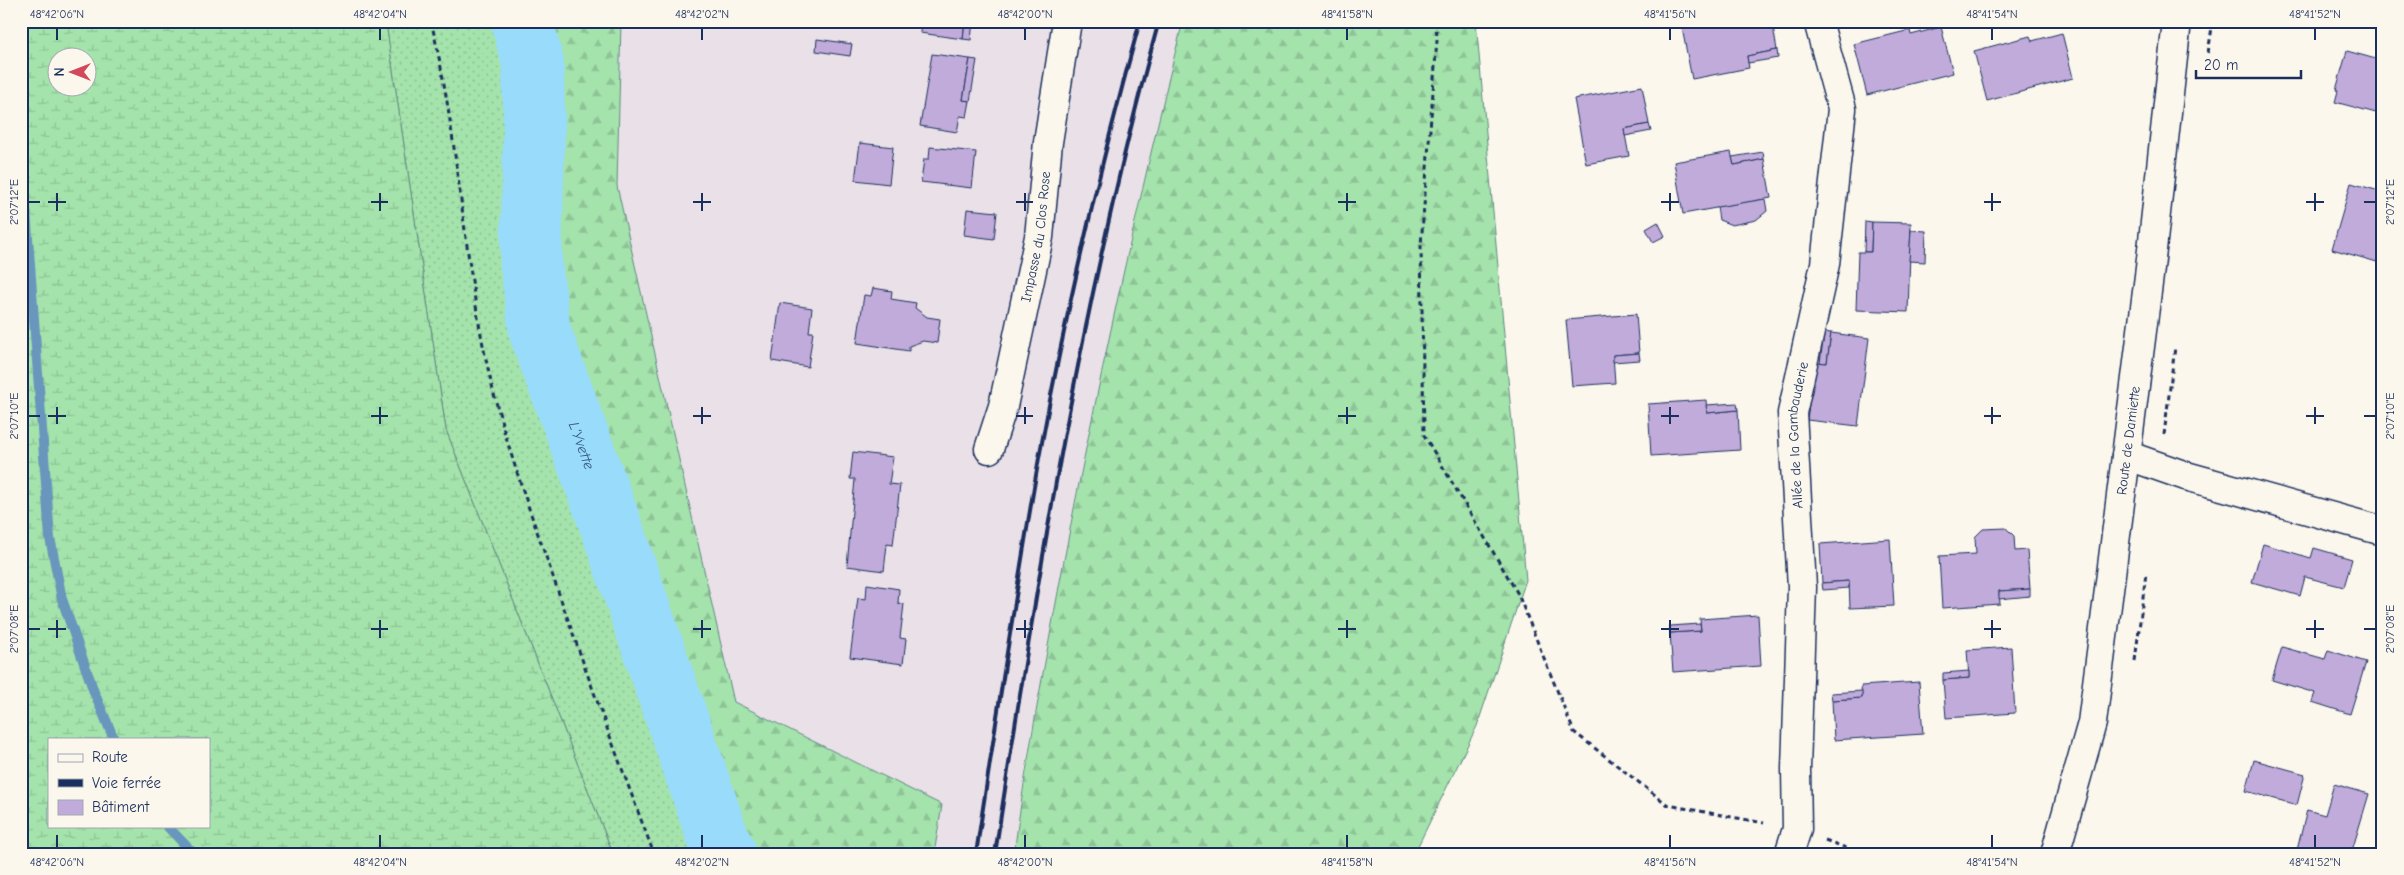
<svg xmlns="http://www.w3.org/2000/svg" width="2404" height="875" viewBox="0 0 2404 875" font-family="'Comic Neue',sans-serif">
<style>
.built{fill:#eae0e7}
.grass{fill:url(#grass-dots);stroke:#608984}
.forest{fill:url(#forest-firs);stroke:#608984}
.wetland{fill:url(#wetland-marsh);stroke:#608984;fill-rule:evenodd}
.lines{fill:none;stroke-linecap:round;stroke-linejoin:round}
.stream{stroke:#6796bc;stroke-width:10}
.river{stroke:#99dbfb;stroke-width:62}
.building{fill:#c1abda;stroke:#1b2f5e}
.street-casing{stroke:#1b2f5e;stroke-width:31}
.secondary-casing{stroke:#1b2f5e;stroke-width:31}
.path{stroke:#1b2f5e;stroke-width:3;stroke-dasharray:5 4;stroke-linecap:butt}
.street{stroke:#fbf7ec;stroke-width:28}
.secondary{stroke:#fbf7ec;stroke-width:28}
.rail{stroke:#1b2f5e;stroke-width:4}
.ticks{fill:none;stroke:#1b2f5e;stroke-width:2}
.labels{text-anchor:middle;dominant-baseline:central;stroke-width:5;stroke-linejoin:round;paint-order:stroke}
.street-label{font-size:14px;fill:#1b2f5e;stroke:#fbf7ec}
.water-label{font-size:15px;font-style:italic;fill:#3a5a85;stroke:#fbf7ec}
.neatline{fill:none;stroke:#1b2f5e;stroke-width:2}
.ticks-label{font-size:12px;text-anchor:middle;fill:#1b2f5e}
</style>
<defs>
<pattern id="grass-dots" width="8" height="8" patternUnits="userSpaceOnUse" patternTransform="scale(1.25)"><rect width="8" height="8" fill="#a4e3ab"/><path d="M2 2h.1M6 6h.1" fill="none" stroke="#8dc396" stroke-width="1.8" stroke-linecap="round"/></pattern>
<pattern id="forest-firs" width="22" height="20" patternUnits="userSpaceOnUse" patternTransform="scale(1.25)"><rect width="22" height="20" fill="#a4e3ab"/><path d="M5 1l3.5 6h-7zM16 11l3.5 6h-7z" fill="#8dc396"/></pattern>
<pattern id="wetland-marsh" width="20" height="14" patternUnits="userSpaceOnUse" patternTransform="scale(1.25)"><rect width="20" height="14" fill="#a4e3ab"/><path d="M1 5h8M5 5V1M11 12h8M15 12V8" fill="none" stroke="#8dc396"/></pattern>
</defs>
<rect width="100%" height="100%" fill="#fbf7ec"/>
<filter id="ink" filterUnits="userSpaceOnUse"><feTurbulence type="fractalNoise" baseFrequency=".02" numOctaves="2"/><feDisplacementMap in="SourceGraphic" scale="10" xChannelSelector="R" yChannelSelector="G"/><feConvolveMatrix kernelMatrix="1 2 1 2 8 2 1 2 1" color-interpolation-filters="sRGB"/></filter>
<g filter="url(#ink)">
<polygon class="built" points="621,21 1183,21 1134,222 1076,496 1026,764 1014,854 934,854 941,805 734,702 617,186"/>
<polygon class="grass" points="383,21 522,21 523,23 533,64 540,332 614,534 720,844 726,854 613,854 446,430 387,30"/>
<g class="forest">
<polygon points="522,21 621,21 617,186 734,702 942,805 934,854 727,854 720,844 614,534 540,332 531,265 533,64"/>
<path d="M1183,21H1476L1526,580L1477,726L1414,854H1014C1026,760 1044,668 1061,576C1096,390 1137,205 1183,21Z"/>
</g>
<path class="wetland" d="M21,21H383L387,30L446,430L613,854H21ZM58,58H88V88H58ZM49,739H209V826H49Z"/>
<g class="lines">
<g class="stream">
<polyline points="21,142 50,538 62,599 94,692 114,739"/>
<polyline points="167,826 194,854"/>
</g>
<path class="river" id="s1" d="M522,21L533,64L534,124L531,265L540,332L614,534L720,844L726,854"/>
</g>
<g class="building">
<polygon points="921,21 965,21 963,39 920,33"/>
<polygon points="965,21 973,21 971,40 963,39"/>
<polygon points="1720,21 1772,21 1777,50 1747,56 1749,68 1692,79 1682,28"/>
<polygon points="1941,27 1953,73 1867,95 1854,44 1910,30 1911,35"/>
<polygon points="2062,33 2073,78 1987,101 1974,51 2030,36 2032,41"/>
<polygon points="817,39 852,44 850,56 816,51"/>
<polygon points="1777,50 1778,58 1748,63 1747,56"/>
<polygon points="2347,51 2383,61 2383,104 2379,102 2376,113 2335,102 2338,91 2336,90"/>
<polygon points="932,54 970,59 963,100 970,101 967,117 960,116 957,132 920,126"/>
<polygon points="970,59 977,60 970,101 963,100"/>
<polygon points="1642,86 1649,124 1624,129 1629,156 1586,164 1574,99"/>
<polygon points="1649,124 1651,131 1625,136 1624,129"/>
<polygon points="860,143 893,147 889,184 855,180"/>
<polygon points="930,147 976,152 972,188 921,182 924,159 929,159"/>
<polygon points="1731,152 1734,165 1764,159 1771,198 1683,214 1674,162"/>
<polygon points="1763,152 1764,159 1734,165 1732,157"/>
<polygon points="2351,183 2383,192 2383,242 2377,262 2332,249"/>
<polygon points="1765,199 1767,211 1756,220 1732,225 1719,220 1717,207"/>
<polygon points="967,209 997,212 994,239 964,235"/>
<polygon points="1865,221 1872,222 1871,252 1864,252"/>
<polygon points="1658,222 1665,236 1653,242 1646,229"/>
<polygon points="1872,222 1911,223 1908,312 1856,310 1858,252 1871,252"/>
<polygon points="1911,230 1926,231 1925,262 1909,261"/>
<polygon points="873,288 892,291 891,299 916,303 915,308 927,317 940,319 937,343 923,341 909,346 909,351 857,343 864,295 871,296"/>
<polygon points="780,303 812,308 809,332 813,332 808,367 772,361"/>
<polygon points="1636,314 1639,353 1613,355 1615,383 1572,386 1566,320"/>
<polygon points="1824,332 1831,333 1827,363 1820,363"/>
<polygon points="1831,333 1869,338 1858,426 1807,420 1814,362 1827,363"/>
<polygon points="1639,353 1640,360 1613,362 1613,355"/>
<polygon points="1706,400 1707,413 1738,410 1740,450 1651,456 1648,404"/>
<polygon points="1737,403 1738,410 1707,413 1706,405"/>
<polygon points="853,452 893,457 889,484 900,485 893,545 887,544 884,571 847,566 855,479 850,479"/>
<polygon points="2006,528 2014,536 2015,551 2027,550 2030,589 1999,591 2000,604 1942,608 1939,556 1976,554 1975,537 1983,529"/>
<polygon points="1890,539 1894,606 1850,608 1849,581 1822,583 1820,544"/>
<polygon points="2263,544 2311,558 2314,548 2352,559 2344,587 2305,577 2300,596 2252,582"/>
<polygon points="1849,581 1849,588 1823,590 1822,583"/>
<polygon points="867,584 899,589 898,603 904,604 900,638 906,639 903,664 850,657 858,598 866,599"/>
<polygon points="2030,589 2030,596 1999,599 1999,591"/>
<polygon points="1758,615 1761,666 1673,672 1670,633 1701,631 1700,619"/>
<polygon points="1700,624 1701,631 1670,633 1670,626"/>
<polygon points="2011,647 2015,713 1946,718 1943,680 1969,678 1967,650"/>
<polygon points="2282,647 2325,659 2328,650 2366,662 2350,714 2312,702 2315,693 2272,680"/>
<polygon points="1969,671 1969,678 1943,680 1943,673"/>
<polygon points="1919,682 1923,734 1834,740 1832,700 1862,698 1861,686"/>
<polygon points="1862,691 1862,698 1832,700 1831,693"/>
<polygon points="2254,760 2305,774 2297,805 2246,791"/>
<polygon points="2334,784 2369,794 2351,854 2296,854 2307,810 2325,815"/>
</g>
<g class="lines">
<defs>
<g id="street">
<path id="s2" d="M989,449L1003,406L1039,237L1048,142L1067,21"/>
<polyline points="2126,455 2186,476 2383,531"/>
<path id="s3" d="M1789,854L1797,829L1796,769L1802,587L1792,413L1825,264L1842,109L1818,21"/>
</g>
<g id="secondary">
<path id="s4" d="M2055,854L2092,723L2150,268L2177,21"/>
</g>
</defs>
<use href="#street" class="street-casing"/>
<use href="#secondary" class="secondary-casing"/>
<g class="path">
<path d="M431,21C461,146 463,274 495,398C510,455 530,512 550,568C583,664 618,759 654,854"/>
<polyline points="1436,21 1437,40 1421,245 1424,435 1518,594 1574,732 1668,805 1764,823"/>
<polyline points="2208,53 2213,21"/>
<polyline points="2164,435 2175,347"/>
<polyline points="2135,661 2146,573"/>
<polyline points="1825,840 1862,854"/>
</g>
<use href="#street" class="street"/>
<use href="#secondary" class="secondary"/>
<g class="rail">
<path d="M976,854C996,722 1016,589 1039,458C1066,311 1100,165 1140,21"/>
<path d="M995,854C1038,574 1083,294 1159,21"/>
</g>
</g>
</g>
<path class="ticks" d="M57,28V40M380,28V40M702,28V40M1025,28V40M1347,28V40M1670,28V40M1992,28V40M2315,28V40M57,193V211M380,193V211M702,193V211M1025,193V211M1347,193V211M1670,193V211M1992,193V211M2315,193V211M28,202H40M48,202H66M371,202H388M693,202H711M1016,202H1033M1338,202H1356M1661,202H1679M1984,202H2001M2306,202H2324M2364,202H2376M57,407V424M380,407V424M702,407V424M1025,407V424M1347,407V424M1670,407V424M1992,407V424M2315,407V424M28,416H40M48,416H66M371,416H388M693,416H711M1016,416H1033M1338,416H1356M1661,416H1679M1984,416H2001M2306,416H2324M2364,416H2376M57,620V638M380,620V638M702,620V638M1025,620V638M1347,620V638M1670,620V638M1992,620V638M2315,620V638M28,629H40M48,629H66M371,629H388M693,629H711M1016,629H1033M1338,629H1356M1661,629H1679M1984,629H2001M2306,629H2324M2364,629H2376M57,835V848M380,835V848M702,835V848M1025,835V848M1347,835V848M1670,835V848M1992,835V848M2315,835V848"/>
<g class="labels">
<g class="street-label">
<text stroke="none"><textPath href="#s2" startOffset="218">Impasse du Clos Rose</textPath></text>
<text stroke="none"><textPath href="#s3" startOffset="421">Allée de la Gambauderie</textPath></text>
<text stroke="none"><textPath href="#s4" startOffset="421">Route de Damiette</textPath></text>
</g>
<g class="water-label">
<text stroke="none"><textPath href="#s1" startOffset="434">L'Yvette</textPath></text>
</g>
</g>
<rect width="2404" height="875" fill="none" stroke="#fbf7ec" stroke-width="55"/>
<rect x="48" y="738" width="162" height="90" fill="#fbf7ec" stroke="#a1a7b3"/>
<rect x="58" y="754" width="25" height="8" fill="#fbf7ec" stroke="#a1a7b3"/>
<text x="92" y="762" font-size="15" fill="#1b2f5e">Route</text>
<rect x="58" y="779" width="25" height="8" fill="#1b2f5e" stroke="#a1a7b3"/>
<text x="92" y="788" font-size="15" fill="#1b2f5e">Voie ferrée</text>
<rect x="58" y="800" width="25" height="15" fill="#c1abda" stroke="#a1a7b3"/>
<text x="92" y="812" font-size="15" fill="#1b2f5e">Bâtiment</text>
<g transform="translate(72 72) rotate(270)"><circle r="24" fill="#fbf7ec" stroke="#a1a7b3"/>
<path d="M0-4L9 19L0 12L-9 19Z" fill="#d1495b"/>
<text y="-8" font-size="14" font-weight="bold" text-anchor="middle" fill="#1b2f5e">N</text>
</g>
<path d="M2196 70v8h105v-8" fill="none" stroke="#1b2f5e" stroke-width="2.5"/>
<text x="2204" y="70" font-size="15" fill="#1b2f5e" stroke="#fbf7ec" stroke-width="4" paint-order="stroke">20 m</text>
<rect x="28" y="28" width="2348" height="820" class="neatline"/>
<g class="ticks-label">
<text x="57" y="18">48°42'06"N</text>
<text x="380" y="18">48°42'04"N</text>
<text x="702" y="18">48°42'02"N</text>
<text x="1025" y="18">48°42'00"N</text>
<text x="1347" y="18">48°41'58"N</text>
<text x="1670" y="18">48°41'56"N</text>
<text x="1992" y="18">48°41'54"N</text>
<text x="2315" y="18">48°41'52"N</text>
<text transform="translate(2390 202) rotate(-90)" y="4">2°07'12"E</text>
<text transform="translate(14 202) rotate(-90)" y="4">2°07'12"E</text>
<text transform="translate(2390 416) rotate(-90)" y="4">2°07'10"E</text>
<text transform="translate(14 416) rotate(-90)" y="4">2°07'10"E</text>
<text transform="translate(2390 629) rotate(-90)" y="4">2°07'08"E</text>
<text transform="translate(14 629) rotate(-90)" y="4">2°07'08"E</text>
<text x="57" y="866">48°42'06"N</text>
<text x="380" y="866">48°42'04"N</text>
<text x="702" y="866">48°42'02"N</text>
<text x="1025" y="866">48°42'00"N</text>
<text x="1347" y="866">48°41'58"N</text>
<text x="1670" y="866">48°41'56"N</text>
<text x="1992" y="866">48°41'54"N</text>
<text x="2315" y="866">48°41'52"N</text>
</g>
</svg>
